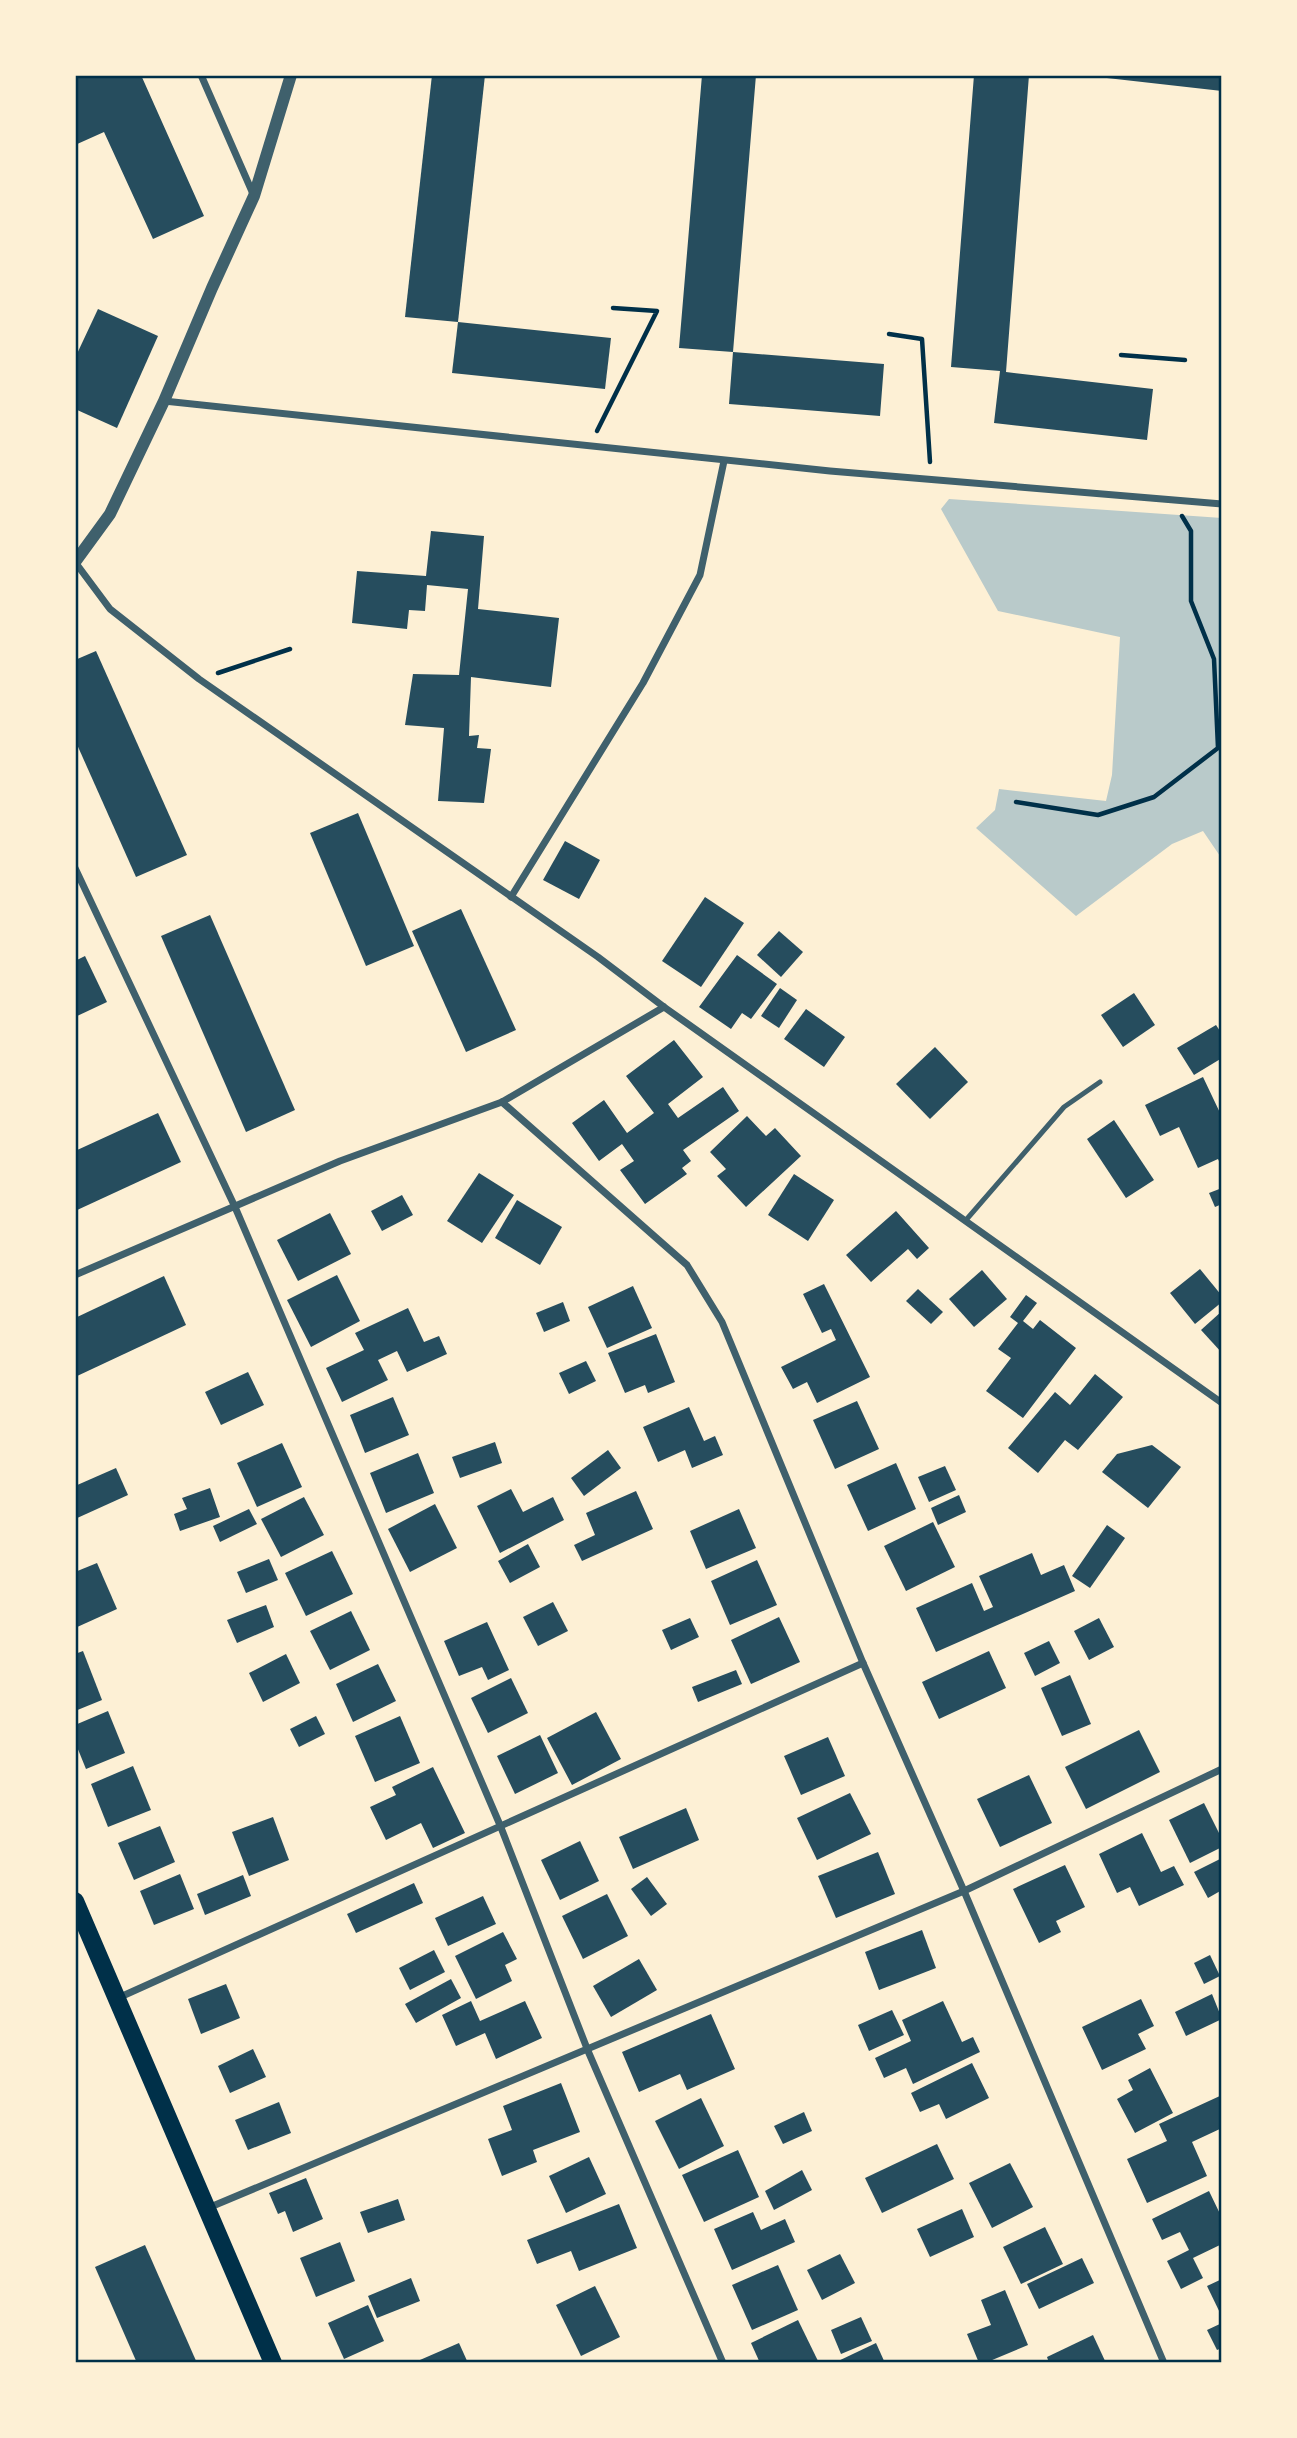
<svg xmlns="http://www.w3.org/2000/svg" width="1297" height="2438" viewBox="0 0 1297 2438" font-family="'Open Sans',sans-serif">
<style>
.green{fill:#b9caca}
.building{fill:#264d5e}
.lines{fill:none;stroke-linecap:round;stroke-linejoin:round}
.path{stroke:#003049;stroke-width:4.5}
.service{stroke:#3f606c;stroke-width:5}
.minor{stroke:#3f606c;stroke-width:7}
.tertiary{stroke:#3f606c;stroke-width:12}
.primary{stroke:#003049;stroke-width:18}
.neatline{fill:none;stroke:#003049;stroke-width:2.5}
</style>
<rect width="100%" height="100%" fill="#fdf0d5"/>
<polygon class="green" points="949,499 1222,518 1222,859 1203,831 1172,844 1076,916 976,828 995,810 999,789 1106,801 1112,775 1120,637 998,611 941,509"/>
<g class="building">
<polygon points="75,75 141,75 204,216 153,239 104,132 75,145"/>
<polygon points="432,75 485,75 458,322 405,317"/>
<polygon points="702,75 756,75 733,352 884,364 880,416 729,404 733,352 679,348"/>
<polygon points="974,75 1029,75 1006,372 1153,389 1147,440 994,423 1000,371 951,367"/>
<polygon points="1098,75 1222,75 1222,91 1098,77"/>
<polygon points="98,309 158,336 117,428 75,409 75,358"/>
<polygon points="458,322 611,338 605,389 452,373"/>
<polygon points="431,531 484,536 478,609 559,618 551,687 471,677 469,736 479,735 477,748 491,749 484,803 438,801 444,728 405,725 413,674 459,675 468,589 427,585 425,611 409,610 407,629 352,623 357,571 426,576"/>
<polygon points="96,651 187,855 136,877 75,740 75,660"/>
<polygon points="358,813 414,946 366,966 310,833"/>
<polygon points="565,841 600,860 579,899 543,880"/>
<polygon points="705,897 744,923 701,987 662,961"/>
<polygon points="461,909 516,1030 466,1052 412,931"/>
<polygon points="210,915 295,1110 246,1132 161,936"/>
<polygon points="779,931 803,952 781,977 757,955"/>
<polygon points="737,955 777,984 751,1019 742,1013 731,1029 699,1007"/>
<polygon points="85,956 107,1002 75,1017 75,961"/>
<polygon points="780,988 797,1000 779,1028 761,1016"/>
<polygon points="1134,993 1155,1025 1123,1047 1101,1015"/>
<polygon points="806,1009 845,1037 824,1067 784,1039"/>
<polygon points="1216,1025 1222,1034 1222,1058 1194,1075 1177,1048"/>
<polygon points="674,1040 703,1077 668,1104 678,1118 723,1087 739,1111 683,1150 691,1161 682,1168 687,1174 645,1204 620,1170 634,1161 622,1144 599,1161 572,1123 604,1100 627,1133 654,1113 626,1076"/>
<polygon points="935,1047 968,1082 930,1119 896,1084"/>
<polygon points="1203,1077 1222,1117 1222,1167 1218,1159 1198,1168 1179,1127 1160,1136 1145,1105"/>
<polygon points="158,1113 181,1162 75,1211 75,1151"/>
<polygon points="747,1116 766,1136 775,1128 801,1156 746,1207 717,1176 726,1169 710,1152"/>
<polygon points="1114,1120 1154,1180 1126,1198 1087,1139"/>
<polygon points="479,1173 514,1195 482,1243 447,1221"/>
<polygon points="794,1174 834,1200 808,1241 768,1215"/>
<polygon points="1222,1188 1222,1204 1215,1207 1209,1193"/>
<polygon points="402,1195 413,1215 382,1231 371,1211"/>
<polygon points="517,1200 562,1227 540,1265 495,1238"/>
<polygon points="896,1211 929,1248 917,1259 908,1249 871,1282 846,1255"/>
<polygon points="330,1213 351,1254 298,1281 277,1240"/>
<polygon points="1200,1269 1222,1296 1222,1302 1195,1324 1170,1293"/>
<polygon points="982,1270 1007,1299 974,1327 949,1299"/>
<polygon points="337,1275 360,1321 311,1347 287,1300"/>
<polygon points="164,1276 186,1325 75,1377 75,1318"/>
<polygon points="824,1284 870,1377 817,1403 807,1382 793,1389 781,1367 836,1340 831,1329 822,1333 803,1294"/>
<polygon points="633,1286 652,1328 607,1348 588,1307"/>
<polygon points="918,1289 943,1312 931,1324 906,1301"/>
<polygon points="1026,1295 1037,1303 1023,1321 1033,1329 1040,1320 1076,1348 1023,1418 986,1391 1011,1358 998,1349 1018,1323 1010,1317"/>
<polygon points="563,1302 570,1321 544,1332 536,1313"/>
<polygon points="408,1308 424,1342 439,1336 447,1354 407,1372 397,1351 378,1360 388,1380 342,1402 326,1368 364,1350 355,1333"/>
<polygon points="1222,1311 1222,1353 1201,1330"/>
<polygon points="656,1334 675,1382 648,1393 645,1385 625,1393 608,1353"/>
<polygon points="586,1361 596,1381 569,1394 559,1373"/>
<polygon points="248,1372 264,1405 221,1425 205,1392"/>
<polygon points="1095,1374 1123,1397 1078,1450 1065,1440 1038,1473 1008,1448 1055,1392 1070,1405"/>
<polygon points="393,1397 409,1435 365,1453 350,1415"/>
<polygon points="857,1401 879,1449 835,1469 813,1420"/>
<polygon points="689,1407 704,1441 715,1436 723,1455 692,1468 685,1450 658,1462 643,1427"/>
<polygon points="495,1442 502,1463 460,1478 452,1457"/>
<polygon points="282,1443 302,1487 257,1507 237,1463"/>
<polygon points="1152,1445 1181,1467 1148,1508 1102,1472 1117,1454"/>
<polygon points="608,1450 621,1468 584,1496 571,1478"/>
<polygon points="418,1453 434,1493 386,1513 370,1473"/>
<polygon points="896,1463 916,1509 868,1531 847,1485"/>
<polygon points="945,1466 956,1490 929,1502 918,1477"/>
<polygon points="116,1468 128,1495 75,1519 75,1486"/>
<polygon points="210,1488 220,1517 180,1531 174,1514 187,1509 182,1498"/>
<polygon points="511,1489 523,1512 553,1497 564,1520 500,1553 477,1506"/>
<polygon points="636,1491 653,1529 582,1561 574,1545 595,1535 586,1513"/>
<polygon points="959,1495 966,1512 938,1525 931,1508"/>
<polygon points="304,1497 324,1535 281,1557 261,1519"/>
<polygon points="435,1504 457,1548 410,1572 388,1529"/>
<polygon points="249,1509 257,1524 220,1542 213,1526"/>
<polygon points="739,1509 756,1548 706,1569 690,1531"/>
<polygon points="933,1522 955,1567 906,1591 884,1546"/>
<polygon points="1107,1525 1125,1538 1090,1588 1072,1576"/>
<polygon points="528,1544 540,1567 510,1583 498,1561"/>
<polygon points="332,1551 353,1594 306,1616 285,1573"/>
<polygon points="1032,1553 1041,1575 1064,1565 1075,1591 936,1652 916,1608 972,1583 984,1611 993,1607 979,1576"/>
<polygon points="269,1559 278,1580 246,1593 237,1572"/>
<polygon points="757,1560 777,1605 730,1625 711,1581"/>
<polygon points="97,1563 117,1609 75,1628 75,1572"/>
<polygon points="553,1602 568,1631 538,1646 523,1617"/>
<polygon points="266,1605 274,1627 237,1643 227,1620"/>
<polygon points="351,1611 370,1650 330,1670 310,1631"/>
<polygon points="779,1617 800,1662 751,1684 731,1640"/>
<polygon points="690,1618 699,1637 671,1650 662,1630"/>
<polygon points="1099,1618 1114,1647 1089,1660 1074,1631"/>
<polygon points="487,1622 509,1670 488,1680 482,1667 459,1676 444,1641"/>
<polygon points="1049,1641 1060,1663 1035,1676 1024,1653"/>
<polygon points="83,1651 102,1700 75,1711 75,1654"/>
<polygon points="989,1651 1006,1688 939,1719 922,1682"/>
<polygon points="286,1654 300,1683 263,1702 249,1673"/>
<polygon points="378,1664 396,1701 353,1722 336,1684"/>
<polygon points="736,1670 742,1684 698,1702 692,1687"/>
<polygon points="1070,1675 1091,1724 1062,1736 1041,1688"/>
<polygon points="511,1678 528,1713 488,1733 471,1698"/>
<polygon points="108,1711 125,1753 86,1769 75,1742 75,1725"/>
<polygon points="596,1712 621,1759 572,1785 547,1738"/>
<polygon points="316,1716 325,1734 299,1747 290,1729"/>
<polygon points="400,1716 420,1763 375,1782 355,1736"/>
<polygon points="1139,1730 1160,1772 1086,1809 1065,1767"/>
<polygon points="540,1735 558,1773 515,1794 497,1756"/>
<polygon points="828,1737 845,1776 801,1795 784,1756"/>
<polygon points="133,1766 151,1810 108,1827 91,1784"/>
<polygon points="433,1767 465,1833 433,1848 421,1823 386,1840 370,1807 396,1795 392,1787"/>
<polygon points="1029,1775 1052,1823 1000,1847 977,1799"/>
<polygon points="850,1793 871,1834 817,1860 797,1818"/>
<polygon points="1204,1803 1222,1839 1222,1847 1190,1863 1169,1820"/>
<polygon points="686,1808 699,1840 633,1869 619,1837"/>
<polygon points="273,1817 289,1860 249,1876 232,1832"/>
<polygon points="160,1826 175,1862 134,1880 118,1843"/>
<polygon points="1142,1833 1161,1872 1174,1866 1184,1885 1139,1906 1130,1887 1117,1893 1099,1854"/>
<polygon points="580,1841 599,1881 560,1900 541,1860"/>
<polygon points="878,1852 895,1894 836,1918 818,1876"/>
<polygon points="1222,1858 1222,1890 1208,1898 1194,1872"/>
<polygon points="1065,1865 1085,1907 1056,1921 1061,1932 1039,1943 1013,1889"/>
<polygon points="180,1874 194,1909 154,1925 140,1891"/>
<polygon points="243,1875 251,1896 205,1915 197,1894"/>
<polygon points="647,1877 667,1904 651,1916 631,1889"/>
<polygon points="414,1883 423,1903 356,1933 347,1914"/>
<polygon points="607,1894 628,1936 583,1959 562,1916"/>
<polygon points="483,1896 496,1924 448,1946 435,1918"/>
<polygon points="922,1930 936,1968 879,1990 865,1952"/>
<polygon points="503,1932 517,1959 505,1965 512,1981 476,1999 455,1956"/>
<polygon points="434,1950 445,1972 410,1990 399,1968"/>
<polygon points="1210,1955 1220,1976 1204,1984 1194,1963"/>
<polygon points="639,1959 657,1990 611,2017 593,1986"/>
<polygon points="451,1979 461,1998 416,2023 405,2004"/>
<polygon points="226,1984 240,2018 201,2034 188,1999"/>
<polygon points="1212,1994 1222,2019 1186,2036 1175,2012"/>
<polygon points="1141,1999 1154,2026 1138,2034 1146,2049 1102,2070 1082,2027"/>
<polygon points="471,2001 480,2021 525,2001 542,2038 496,2059 485,2033 456,2046 442,2015"/>
<polygon points="943,2001 962,2042 973,2037 980,2052 913,2084 906,2068 884,2078 875,2058 911,2041 902,2020"/>
<polygon points="892,2010 904,2035 869,2051 858,2025"/>
<polygon points="711,2014 735,2069 687,2090 680,2074 639,2092 622,2052"/>
<polygon points="253,2049 266,2077 230,2093 218,2066"/>
<polygon points="972,2063 989,2098 946,2119 939,2104 920,2112 911,2093"/>
<polygon points="1150,2068 1173,2113 1135,2133 1117,2099 1133,2090 1128,2080"/>
<polygon points="561,2083 580,2132 533,2150 537,2162 502,2176 488,2139 512,2130 503,2106"/>
<polygon points="1222,2095 1222,2128 1192,2142 1207,2176 1147,2203 1127,2159 1167,2141 1159,2124"/>
<polygon points="701,2098 724,2146 679,2169 655,2121"/>
<polygon points="279,2102 291,2133 248,2150 235,2120"/>
<polygon points="804,2112 812,2131 783,2144 774,2126"/>
<polygon points="937,2144 954,2179 882,2213 865,2178"/>
<polygon points="738,2150 759,2197 704,2222 682,2175"/>
<polygon points="589,2157 606,2194 566,2213 549,2176"/>
<polygon points="1010,2163 1033,2207 992,2228 969,2183"/>
<polygon points="802,2170 812,2190 774,2210 765,2191"/>
<polygon points="306,2178 323,2219 293,2232 285,2211 278,2214 269,2193"/>
<polygon points="1209,2191 1222,2218 1222,2244 1193,2258 1203,2278 1181,2289 1167,2261 1189,2250 1180,2232 1162,2240 1152,2219"/>
<polygon points="398,2199 405,2220 368,2233 360,2212"/>
<polygon points="619,2204 637,2248 579,2271 571,2251 537,2264 527,2240"/>
<polygon points="962,2209 974,2237 930,2257 917,2229"/>
<polygon points="753,2212 761,2230 785,2219 795,2242 732,2270 714,2229"/>
<polygon points="1045,2227 1063,2264 1021,2284 1003,2247"/>
<polygon points="340,2242 355,2281 316,2297 300,2258"/>
<polygon points="145,2245 197,2363 137,2363 95,2267"/>
<polygon points="840,2254 855,2283 822,2300 807,2270"/>
<polygon points="1082,2258 1094,2283 1039,2309 1027,2284"/>
<polygon points="778,2265 798,2310 752,2330 732,2285"/>
<polygon points="411,2278 420,2301 377,2318 368,2296"/>
<polygon points="1222,2279 1222,2317 1207,2286"/>
<polygon points="595,2286 620,2337 581,2356 556,2305"/>
<polygon points="1005,2290 1028,2345 985,2363 979,2363 967,2334 991,2325 981,2300"/>
<polygon points="368,2305 384,2341 344,2359 328,2323"/>
<polygon points="861,2317 872,2341 841,2354 831,2330"/>
<polygon points="798,2320 819,2363 760,2363 751,2343"/>
<polygon points="1222,2323 1222,2348 1217,2350 1207,2330"/>
<polygon points="1093,2335 1106,2363 1049,2363 1047,2357"/>
<polygon points="459,2343 468,2363 413,2363"/>
<polygon points="876,2343 885,2363 834,2363"/>
</g>
<g class="lines">
<g class="path">
<polyline points="889,334 922,339 930,462"/>
<polyline points="1121,355 1185,360"/>
<polyline points="597,431 657,311 613,308"/>
<polyline points="218,673 290,649"/>
<polyline points="1016,802 1098,815 1154,797 1218,748 1214,659 1191,601 1191,531 1182,516"/>
</g>
<polyline class="service" points="966,1220 1064,1107 1100,1082"/>
<g class="minor">
<polyline points="201,75 254,196"/>
<polyline points="164,401 830,471 1222,504"/>
<polyline points="75,562 110,609 199,679 598,957 664,1007 1222,1403"/>
<polyline points="75,868 235,1207 500,1825 588,2051 723,2363"/>
<polyline points="511,897 643,683 700,575 724,461"/>
<polyline points="502,1102 687,1265 722,1322 863,1663 964,1891 1164,2363"/>
<polyline points="75,1275 340,1161 502,1102 664,1007"/>
<polyline points="118,1998 863,1663"/>
<polyline points="208,2208 964,1891 1222,1769"/>
</g>
<polyline class="tertiary" points="75,562 110,514 164,401 212,288 254,196 291,75"/>
<polyline class="primary" points="75,1901 273,2363"/>
</g>
<rect width="1297" height="2438" fill="none" stroke="#fdf0d5" stroke-width="154"/>
<rect x="77" y="77" width="1143" height="2284" class="neatline"/>
</svg>
